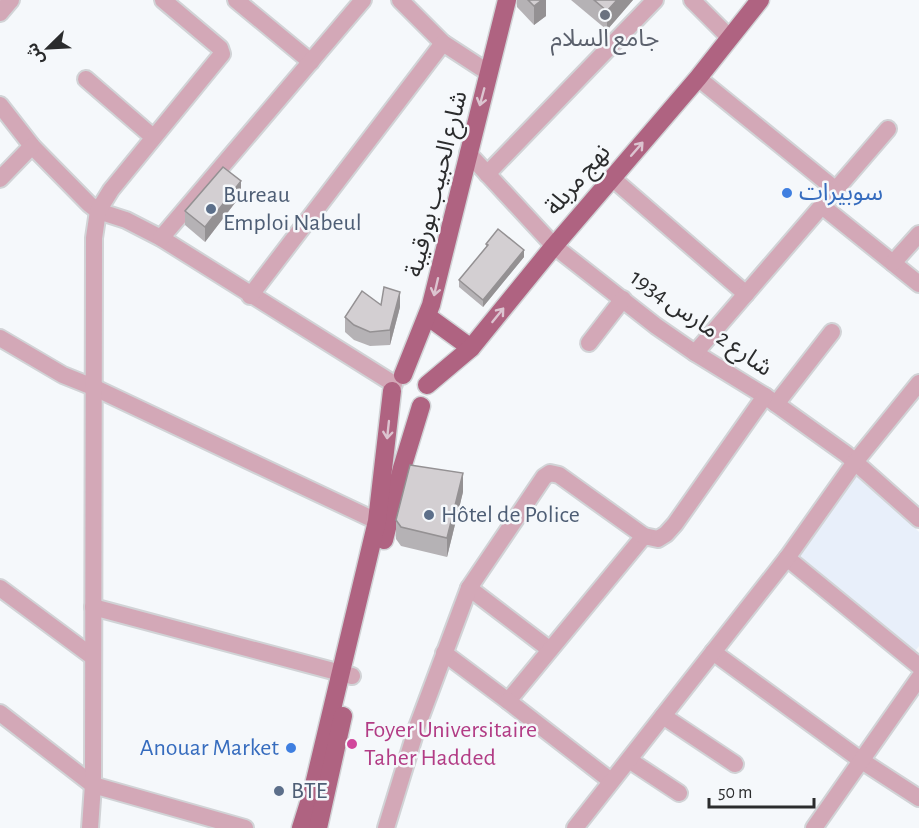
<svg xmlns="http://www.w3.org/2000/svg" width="919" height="828" viewBox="0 0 919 828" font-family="'Alegreya Sans','Noto Sans Arabic',sans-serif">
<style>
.built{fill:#e8effa}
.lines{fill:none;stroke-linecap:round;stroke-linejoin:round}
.minor-casing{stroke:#d1d3d6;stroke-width:20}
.major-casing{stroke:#d1d3d6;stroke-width:21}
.minor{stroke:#d3a8b7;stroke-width:16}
.major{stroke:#af6381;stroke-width:18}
.wall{fill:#b5b2b5}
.shaded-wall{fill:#949193}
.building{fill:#d3cfd2;stroke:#949193;stroke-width:1.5}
.oneway{stroke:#dcc4d0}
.worship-dot{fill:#6b7280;stroke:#f5f8fb;stroke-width:2}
.shop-dot{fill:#3f7fe0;stroke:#f5f8fb;stroke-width:2}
.service-dot{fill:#5c6f8a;stroke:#f5f8fb;stroke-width:2}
.hotel-dot{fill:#d1479c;stroke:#f5f8fb;stroke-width:2}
.labels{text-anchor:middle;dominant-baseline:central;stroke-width:5;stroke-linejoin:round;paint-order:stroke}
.worship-label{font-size:24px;fill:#5b616d;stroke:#f5f8fb}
.street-label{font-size:24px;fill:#2b2c2d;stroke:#f5f8fb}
.shop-label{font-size:24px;fill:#366cbe;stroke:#f5f8fb;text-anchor:start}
.service-label{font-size:24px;fill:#4e5e75;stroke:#f5f8fb;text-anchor:start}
.hotel-label{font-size:24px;fill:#b23c85;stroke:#f5f8fb;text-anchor:start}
</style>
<rect width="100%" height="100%" fill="#f5f8fb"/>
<polygon class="built" points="849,464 919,532 919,646 915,651 789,548"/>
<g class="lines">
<defs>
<g id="minor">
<polyline points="236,0 311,62"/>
<polyline points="400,0 443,43 489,73"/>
<polyline points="692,0 729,37"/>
<polyline points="0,13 11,0"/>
<polyline points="698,78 836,190"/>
<polyline points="86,79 153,137"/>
<polyline points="0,105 32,146 89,204 98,211 126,220 161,238 394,384"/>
<polyline points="468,153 554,246 656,326 695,353 765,396 846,454 919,519"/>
<polyline points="487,174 655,0"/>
<polyline points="612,178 746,294"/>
<polyline points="0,179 32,146"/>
<polyline points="822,206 919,284"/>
<polyline points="161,238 363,0"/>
<polyline points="893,263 919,234"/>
<polyline points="250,296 443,43"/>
<polyline points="0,338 63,375 93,387 387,526"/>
<polyline points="589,343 623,299"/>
<polyline points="695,353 888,129"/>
<polyline points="776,404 832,332"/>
<polyline points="787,558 919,666"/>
<polyline points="0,588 93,657"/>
<polyline points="469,588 549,649"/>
<polyline points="93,607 352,676"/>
<polyline points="713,652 862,761 919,798"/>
<polyline points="444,653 508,701 644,536 658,539 666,534 675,524 765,396"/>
<polyline points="508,701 611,781"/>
<polyline points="0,713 93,785 245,828"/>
<polyline points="663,716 735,764"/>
<polyline points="629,760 679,793"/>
<polyline points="90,828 93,785 94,238 98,211 111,190 222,54 220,48 163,0"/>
<polyline points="386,828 417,727 469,588 544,477 550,473 559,475 644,536"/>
<polyline points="575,828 787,558 855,462 919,383"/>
<polyline points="814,828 919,678"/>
</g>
<g id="major">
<polyline points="427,316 471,348"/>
<polyline points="403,375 431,305 507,0"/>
<polyline points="427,385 471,348 554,246 698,78 760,0"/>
<polyline points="384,540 402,468 421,406"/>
<polyline points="301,828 312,793 377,521 392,391"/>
<polyline points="318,828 343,716"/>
</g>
</defs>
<use href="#minor" class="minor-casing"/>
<use href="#major" class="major-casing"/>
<use href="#minor" class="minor"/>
<use href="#major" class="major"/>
</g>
<g class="wall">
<polygon points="517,0 546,0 546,16 534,25 517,7"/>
<polygon points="571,0 633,0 607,30"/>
<polygon points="241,195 205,242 185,225 185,211"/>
<polygon points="486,244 524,257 483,307 459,287 459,280 486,247"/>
<polygon points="400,307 390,345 370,346 354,340 345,332 345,317"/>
<polygon points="463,492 447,557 401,546 396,539 396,520"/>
</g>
<g class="shaded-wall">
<polygon points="538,0 546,0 546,16 534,25 534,6"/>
<polygon points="617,0 633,0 607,30 607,11"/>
<polygon points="241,181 241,195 205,242 205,227"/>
<polygon points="524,250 524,257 483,307 483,300"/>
<polygon points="400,292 400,307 390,345 390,330"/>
<polygon points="463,473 463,492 447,557 447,538"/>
</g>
<g class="building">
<polygon points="528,0 542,0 534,6"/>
<polygon points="594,0 617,0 607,11"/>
<polygon points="223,167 241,181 205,227 185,211"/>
<polygon points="498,229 524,250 483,300 459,280 488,245 486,244"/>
<polygon points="384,287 400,292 390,330 370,332 354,325 345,317 362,291 381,305"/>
<polygon points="410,465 463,473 447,538 401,527 396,520"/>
</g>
<defs><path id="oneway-shaft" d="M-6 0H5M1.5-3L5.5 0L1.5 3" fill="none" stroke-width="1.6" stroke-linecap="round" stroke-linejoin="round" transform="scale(1.5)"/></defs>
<g class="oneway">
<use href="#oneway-shaft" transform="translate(482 97) rotate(105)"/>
<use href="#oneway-shaft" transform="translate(637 149) rotate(-49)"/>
<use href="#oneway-shaft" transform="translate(436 287) rotate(103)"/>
<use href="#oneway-shaft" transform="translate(498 315) rotate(-51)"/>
<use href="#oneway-shaft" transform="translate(388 430) rotate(96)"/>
</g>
<circle class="worship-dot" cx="605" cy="15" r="6"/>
<g class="shop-dot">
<circle cx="787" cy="193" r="6"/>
<circle cx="291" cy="748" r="6"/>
</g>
<g class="service-dot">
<circle cx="211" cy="209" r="6"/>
<circle cx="429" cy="515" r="6"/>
<circle cx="279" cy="791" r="6"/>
</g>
<circle class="hotel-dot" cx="352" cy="744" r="6"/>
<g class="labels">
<g class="worship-label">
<text x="605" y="39">جامع السلام</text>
</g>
<g class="street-label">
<text transform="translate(578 180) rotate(-49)">نهج مربلة</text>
<text transform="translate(437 184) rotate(-76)">شارع الحبيب بورقيبة</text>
<text transform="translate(701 323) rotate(35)">شارع 2 مارس 1934</text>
</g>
<g class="shop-label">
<text x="799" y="193">سوبيرات</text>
<text x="279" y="748" text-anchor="end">Anouar Market</text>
</g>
<g class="service-label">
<text x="223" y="195">Bureau<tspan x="223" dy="28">Emploi Nabeul</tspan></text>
<text x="441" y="515">Hôtel de Police</text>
<text x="291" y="791">BTE</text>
</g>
<g class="hotel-label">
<text x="364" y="730">Foyer Universitaire<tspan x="364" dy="28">Taher Hadded</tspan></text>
</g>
</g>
<g transform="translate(48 48) rotate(246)" stroke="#f5f8fb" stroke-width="4.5" paint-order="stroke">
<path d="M0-4.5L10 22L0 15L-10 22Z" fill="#2b2c2d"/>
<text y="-9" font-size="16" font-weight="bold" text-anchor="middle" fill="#2b2c2d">ش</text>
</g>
<path d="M709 798v9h105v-9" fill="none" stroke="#2b2c2d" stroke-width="3"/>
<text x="718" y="798" font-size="18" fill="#2b2c2d" stroke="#f5f8fb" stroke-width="4.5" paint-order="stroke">50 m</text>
</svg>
